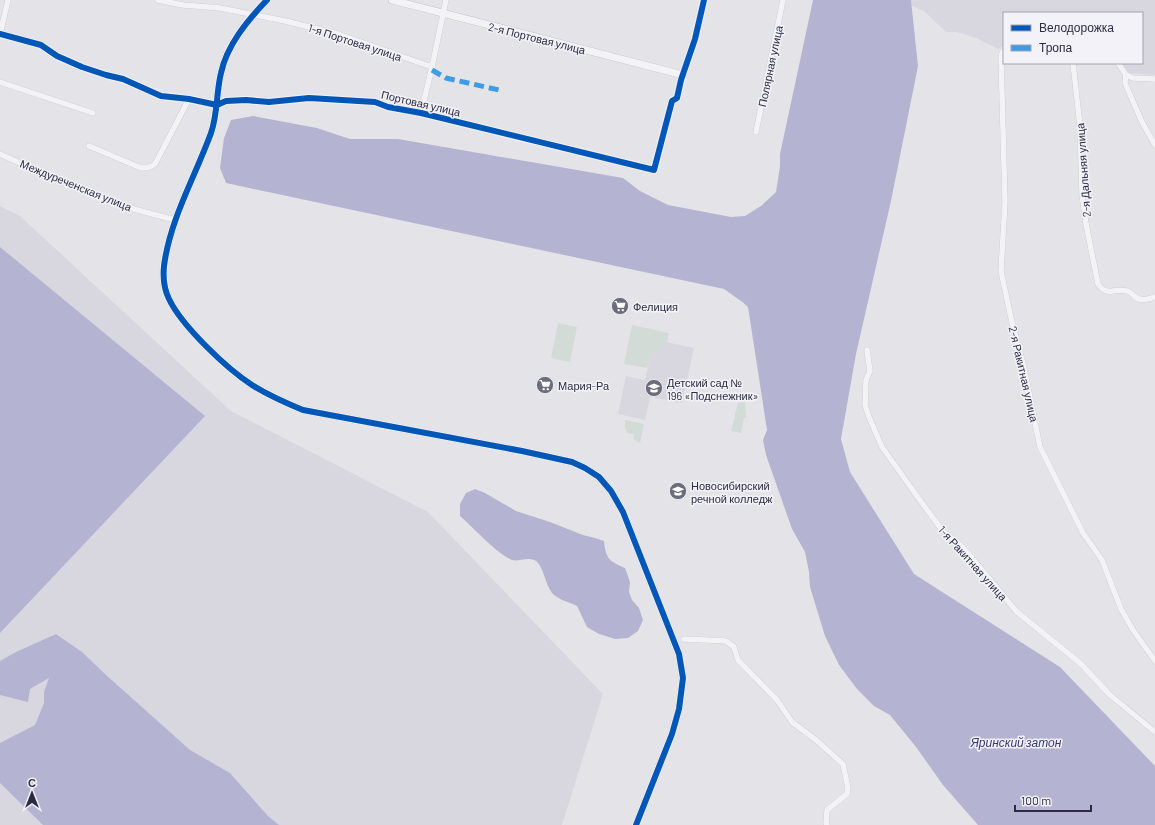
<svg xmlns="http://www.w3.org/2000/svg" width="1155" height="825" viewBox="0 0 1155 825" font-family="Barlow,sans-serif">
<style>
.built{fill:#d8d7e0}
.green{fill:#d2dbd6}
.water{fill:#b4b4d2}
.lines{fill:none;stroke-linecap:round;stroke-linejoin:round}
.minor-casing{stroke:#c1c1c6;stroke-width:6}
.tertiary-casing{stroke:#c1c1c6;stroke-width:8}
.minor{stroke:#f3f3f6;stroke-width:5.5}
.tertiary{stroke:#f3f3f6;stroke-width:7}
.quiet{stroke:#3d9ce3;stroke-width:5;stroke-dasharray:10 5;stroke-linecap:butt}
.cycleway-casing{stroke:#f2f2f8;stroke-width:8}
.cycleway{stroke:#0057b8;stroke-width:6}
.labels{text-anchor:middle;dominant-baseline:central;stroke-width:3;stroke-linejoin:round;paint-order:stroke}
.street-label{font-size:11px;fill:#2d2b42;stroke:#f2f2f8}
.poi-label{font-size:11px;fill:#2d2b42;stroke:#f2f2f8;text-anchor:start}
.water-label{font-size:12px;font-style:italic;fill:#363675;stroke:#f2f2f8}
</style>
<rect width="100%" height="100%" fill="#e4e4e8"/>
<g class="built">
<polygon points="911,0 1155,0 1155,75 1129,73 1122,63 1142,63 1142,13 1004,13 1004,46 998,49 976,38 956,32 946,32 924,11 912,6"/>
<polygon points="0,206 20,216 231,411 428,512 603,694 562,825 0,825"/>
<polygon points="666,342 694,348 682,403 650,397 645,420 618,414 626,376 645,380 650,358"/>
</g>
<g class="green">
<polygon points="558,323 577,327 570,362 551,358"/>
<polygon points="632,325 669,333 667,343 650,358 647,368 624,364"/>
<polygon points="745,402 746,418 744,418 741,433 731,431 738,403"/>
<polygon points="625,420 644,424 640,443 633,439 634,434 627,433 625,428"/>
</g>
<g class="water">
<path d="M813,0H911L918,66L891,201L856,354L841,439L850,472L914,574L1060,667L1155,766V825H978L943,785L916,747L890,715L874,706L857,689L839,665L825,636L810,587L809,572L805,552L792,529L766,455L763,440L767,430L748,307C741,300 732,295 724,289L226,183L220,168L224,138L231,120L253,116L317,128L350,139H398L623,178L640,191L668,205L731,217L745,216L761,206L776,192L780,166V154Z"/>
<polygon points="0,247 205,416 0,633"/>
<path d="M475,489L485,493L516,511L550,522L583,535L595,538L604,541C606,559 609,561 625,568L630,582L629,592L632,600L639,608L643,620L638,631L628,638L615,639L599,634L587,627L577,606C569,602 559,600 553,594C545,585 544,567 536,561C528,556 519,562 512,560C497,554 473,527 460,516V504L466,493Z"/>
<polygon points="56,634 82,652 105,674 190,750 230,773 268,816 279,825 43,825 0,783 0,743 35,725 44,703 44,692 49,678 30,689 28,702 0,695 0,661 16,652"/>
</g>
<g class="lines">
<defs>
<g id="minor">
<polyline points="158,0 183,5 220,8 285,21 338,34 432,67"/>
<polyline points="0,34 41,45 57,56 82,67 106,75 123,79 161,96 189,99 217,105 226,101 246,100 269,102 309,98 375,102 388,107 421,113 654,170 672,101 677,98 681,80 695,39 704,0"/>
<polyline points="0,34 8,0"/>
<polyline points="1004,51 1002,53 1001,58 1005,202 1001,271 1011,318 1024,368 1040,447 1083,533 1102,560 1121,609 1133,630 1155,661"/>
<path d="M1073,63L1080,126L1082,194L1086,224L1098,284C1108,298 1114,287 1127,291C1129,291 1132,294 1134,296C1140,302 1147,299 1155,297"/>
<polyline points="1118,63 1126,75 1133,78 1155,79"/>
<polyline points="1126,75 1125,83 1142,122 1155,145"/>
<polyline points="0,82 93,113"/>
<polyline points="421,113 432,67 446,0"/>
<polyline points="756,132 783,0"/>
<polyline points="89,146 141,168 150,167 155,164 189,99"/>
<polyline points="0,154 46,175 126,207 175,220"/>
<polyline points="867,350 870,371 866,380 865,405 869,417 882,447 922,503 942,530 959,544 973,559 1017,612 1080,663 1110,695 1155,732"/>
<polyline points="684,639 726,641 734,647 738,660 777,700 792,722 816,740 843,764 848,788 847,794 827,810 826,823 827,825"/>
</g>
<g id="tertiary">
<path d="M267,0C247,21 227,45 221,73C216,93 218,113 211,133C195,177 170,219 164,266C163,276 164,289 169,299C182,326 226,368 252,385C268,395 286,403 303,410L522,451L572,462L585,468L599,477L611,491L623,512L679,654L683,678L679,709L672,734L636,825"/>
<polyline points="392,0 683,75"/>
</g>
</defs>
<use href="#minor" class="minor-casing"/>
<use href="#tertiary" class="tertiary-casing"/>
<use href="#minor" class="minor"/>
<use href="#tertiary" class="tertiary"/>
<polyline class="quiet" points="432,70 446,78 499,90"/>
<defs>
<g id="cycleway">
<path d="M267,0C247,21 227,45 221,73C216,93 218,113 211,133C195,177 170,219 164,266C163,276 164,289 169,299C182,326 226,368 252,385C268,395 286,403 303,410L522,451L572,462L585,468L599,477L611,491L623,512L679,654L683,678L679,709L672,734L636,825"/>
<polyline points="0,34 41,45 57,56 82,67 106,75 123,79 161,96 189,99 217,105 226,101 246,100 269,102 309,98 375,102 388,107 421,113 654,170 672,101 677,98 681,80 695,39 704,0"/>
</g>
</defs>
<use href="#cycleway" class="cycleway-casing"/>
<use href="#cycleway" class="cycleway"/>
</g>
<defs>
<symbol id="supermarket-disc" viewBox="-11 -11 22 22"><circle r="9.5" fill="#6d6c7c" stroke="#f2f2f8"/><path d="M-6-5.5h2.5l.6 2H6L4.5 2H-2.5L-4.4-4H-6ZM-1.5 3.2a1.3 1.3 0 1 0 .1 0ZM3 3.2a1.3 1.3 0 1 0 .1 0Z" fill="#fff"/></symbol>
<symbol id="school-disc" viewBox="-11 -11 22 22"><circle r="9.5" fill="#6d6c7c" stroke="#f2f2f8"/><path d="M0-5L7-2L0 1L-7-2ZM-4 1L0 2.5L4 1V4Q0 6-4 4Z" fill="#fff"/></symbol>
<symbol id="university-disc" viewBox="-11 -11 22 22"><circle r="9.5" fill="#6d6c7c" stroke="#f2f2f8"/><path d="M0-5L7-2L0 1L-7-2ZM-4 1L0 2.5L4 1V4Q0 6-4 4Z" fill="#fff"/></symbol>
</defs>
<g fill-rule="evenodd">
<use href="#supermarket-disc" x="610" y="296" width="20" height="20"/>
<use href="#supermarket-disc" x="535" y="375" width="20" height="20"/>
<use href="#school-disc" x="644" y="378" width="20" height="20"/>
<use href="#university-disc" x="668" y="481" width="20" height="20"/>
</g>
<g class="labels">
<g class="street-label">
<text transform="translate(537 38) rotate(14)">2-я Портовая улица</text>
<text transform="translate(355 42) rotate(18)">1-я Портовая улица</text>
<text transform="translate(770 66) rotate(-78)">Полярная улица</text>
<text transform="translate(421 103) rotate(13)">Портовая улица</text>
<text transform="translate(1083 170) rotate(-94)">2-я Дальняя улица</text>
<text transform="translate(76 185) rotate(22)">Междуреченская улица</text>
<text transform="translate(1024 374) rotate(77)">2-я Ракитная улица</text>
<text transform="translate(973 563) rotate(48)">1-я Ракитная улица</text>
</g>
<g class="poi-label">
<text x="633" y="306">Фелиция</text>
<text x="667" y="382">Детский сад №<tspan x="667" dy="13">196 «Подснежник»</tspan></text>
<text x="558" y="385">Мария-Ра</text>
<text x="691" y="485">Новосибирский<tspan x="691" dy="13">речной колледж</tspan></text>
</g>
<g class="water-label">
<text x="1016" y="742">Яринский затон</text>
</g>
</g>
<rect x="1003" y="12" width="140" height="52" fill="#f2f2f8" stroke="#a3a2af"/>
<rect x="1011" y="25" width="20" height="6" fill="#0057b8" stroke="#a3a2af"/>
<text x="1039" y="32" font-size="12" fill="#2d2b42">Велодорожка</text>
<rect x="1011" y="45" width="20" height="6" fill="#3d9ce3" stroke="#a3a2af"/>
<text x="1039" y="52" font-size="12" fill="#2d2b42">Тропа</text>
<g transform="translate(32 793)" stroke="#f2f2f8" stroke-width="3" paint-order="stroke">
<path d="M0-3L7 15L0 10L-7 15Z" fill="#2d2b42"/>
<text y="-6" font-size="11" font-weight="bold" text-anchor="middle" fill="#2d2b42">С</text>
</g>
<path d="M1015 805v6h76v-6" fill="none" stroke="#2d2b42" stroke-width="2"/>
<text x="1021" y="805" font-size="12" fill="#2d2b42" stroke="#f2f2f8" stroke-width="3" paint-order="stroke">100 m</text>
</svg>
